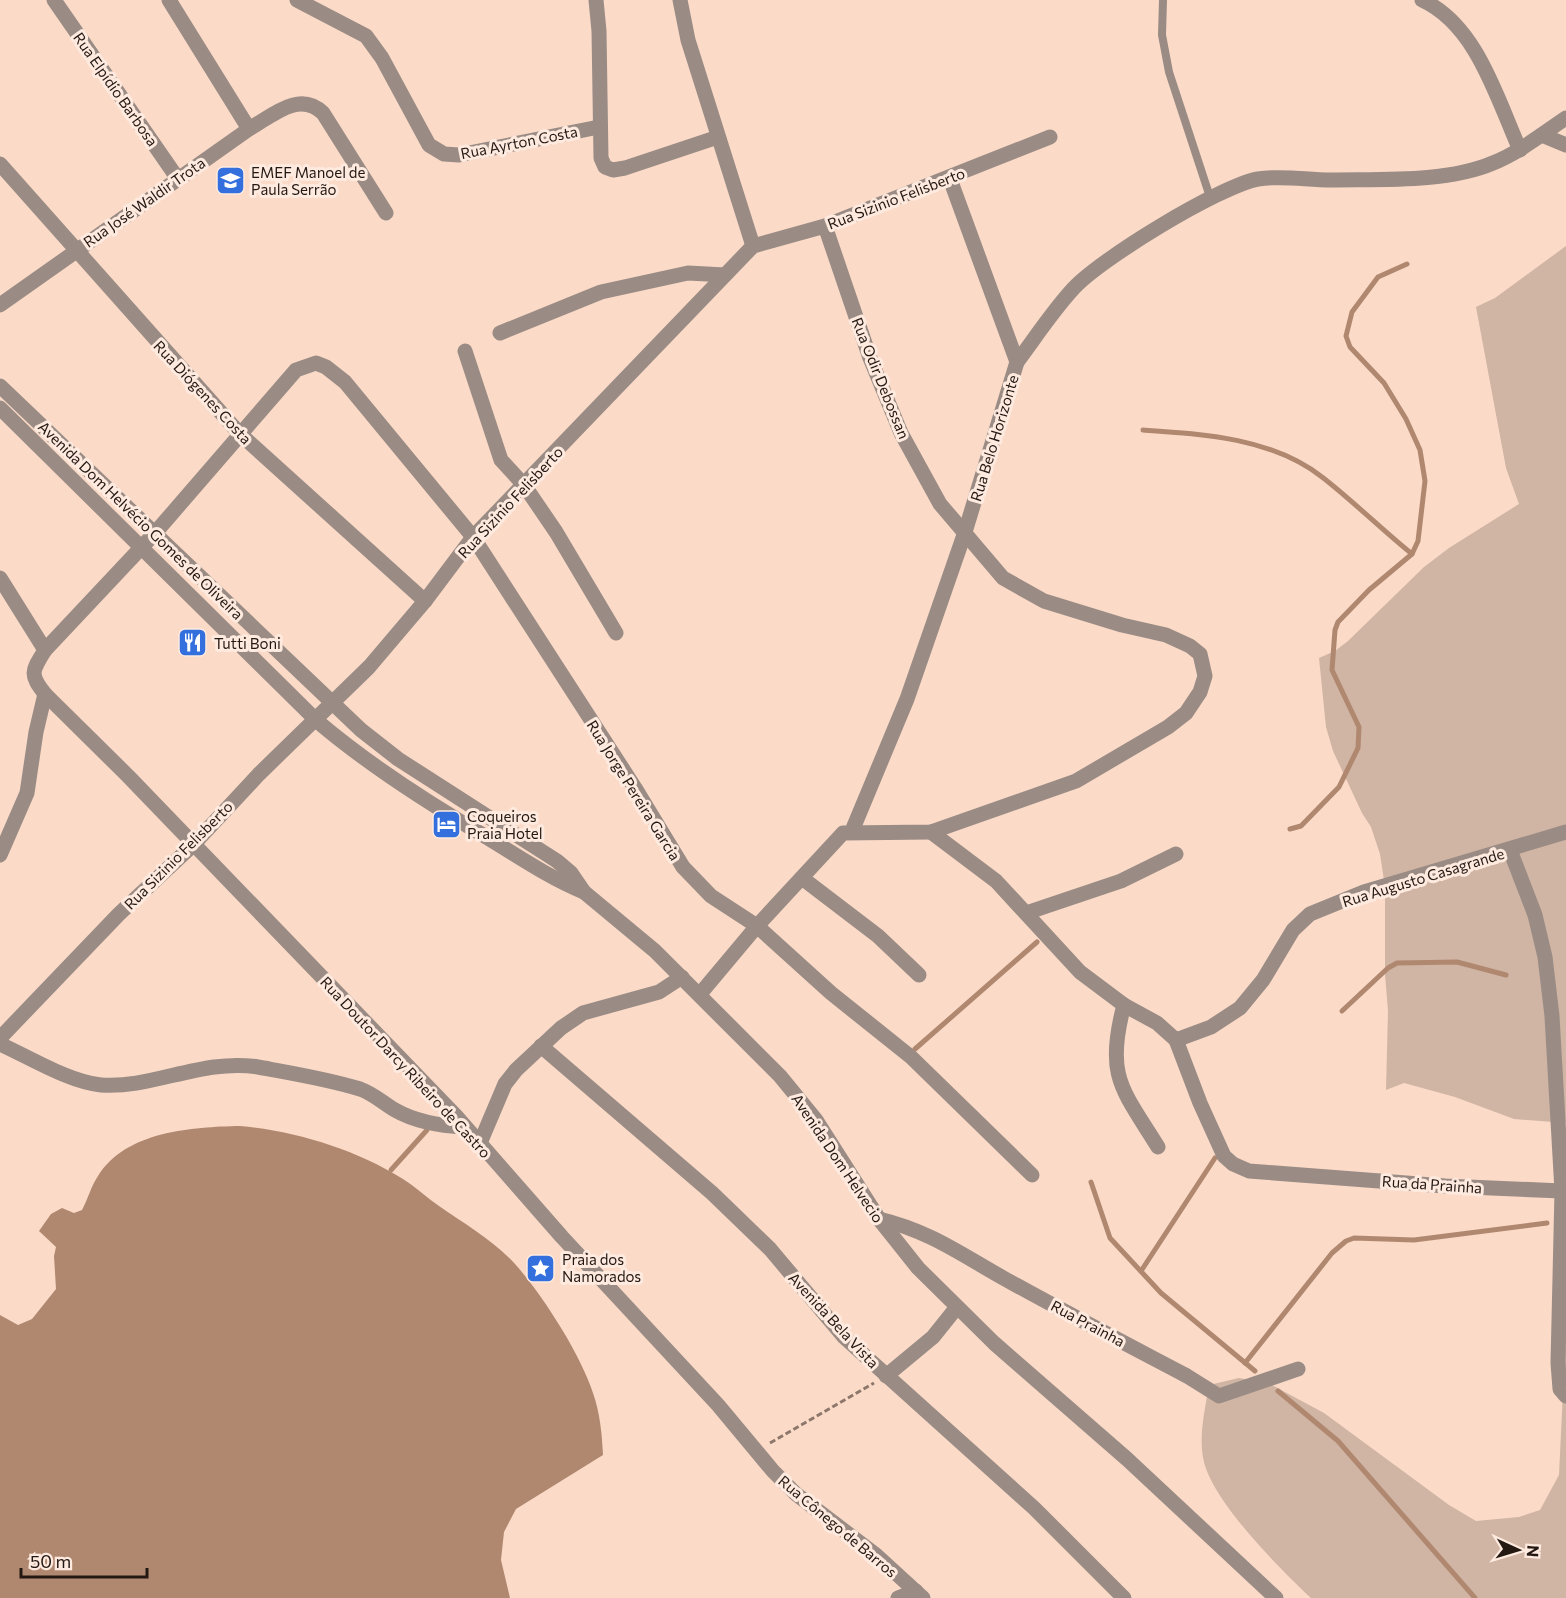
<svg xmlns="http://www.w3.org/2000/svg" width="1566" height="1598" viewBox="0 0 1566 1598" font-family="Commissioner,sans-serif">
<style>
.green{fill:#d0b4a4}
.water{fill:#b08870}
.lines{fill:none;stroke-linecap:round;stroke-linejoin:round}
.stream{stroke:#b08870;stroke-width:5}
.path{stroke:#8d776b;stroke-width:3;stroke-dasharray:6 3;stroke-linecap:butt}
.service{stroke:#9a8c84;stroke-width:8}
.minor{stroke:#9a8c84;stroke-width:15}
.tertiary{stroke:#9a8c84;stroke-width:15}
.labels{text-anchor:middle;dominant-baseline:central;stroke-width:6;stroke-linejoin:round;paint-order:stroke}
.street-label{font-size:15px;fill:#231812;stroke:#feeadf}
.poi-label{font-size:15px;fill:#231812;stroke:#feeadf;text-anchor:start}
</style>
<rect width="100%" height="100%" fill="#fbdac8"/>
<g class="green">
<polygon points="1566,246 1566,1123 1514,1119 1455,1097 1404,1083 1386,1090 1388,1011 1385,974 1385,887 1380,854 1371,827 1362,813 1333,751 1326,727 1319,658 1335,651 1348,641 1424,567 1449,548 1519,504 1506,468 1476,307 1495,298"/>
<path d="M1566,1329V1598H1311C1280,1569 1214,1503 1204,1462C1198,1437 1205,1410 1209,1385L1239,1378L1268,1383L1324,1413L1449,1505L1476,1521L1519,1517L1540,1510L1559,1475Z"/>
</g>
<path class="water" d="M240,1126C295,1131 355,1149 403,1179C416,1187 427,1198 439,1206C465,1224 494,1241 515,1264C542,1294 581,1355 593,1393C600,1413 602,1434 603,1455L516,1509L504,1532L501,1560L510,1598H0V1315L18,1325L32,1319L56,1289L54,1256L56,1247L39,1231L51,1214L62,1208L74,1213L82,1210C88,1199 91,1186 98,1176C126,1131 192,1127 240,1126Z"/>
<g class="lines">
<g class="stream">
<path d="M1143,430C1204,434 1272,438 1322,477C1352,500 1382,530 1412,554"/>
<polyline points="1290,829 1301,826 1339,787 1358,748 1359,727 1332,670 1335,630 1338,622 1369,590 1412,554 1418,541 1425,481 1420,450 1406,419 1384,383 1350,347 1346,336 1352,312 1378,277 1407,264"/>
<polyline points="1342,1011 1388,968 1397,963 1457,962 1506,975"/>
<polyline points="915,1049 1037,942"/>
<polyline points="391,1170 427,1130"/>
<polyline points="1091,1182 1110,1238 1161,1293 1255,1371"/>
<polyline points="1141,1271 1215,1158"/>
<polyline points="1245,1363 1332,1253 1346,1241 1354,1238 1414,1240 1547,1223"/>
<polyline points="1278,1391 1338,1441 1475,1598"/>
</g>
<polyline class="path" points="770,1443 874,1383"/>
<polyline class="service" points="1163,0 1162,35 1169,72 1210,197"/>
<g class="minor">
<polyline points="54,0 178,179"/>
<polyline points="169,0 249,129"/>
<polyline points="297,0 366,36 382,58 429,145 444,154 459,155 599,127"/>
<polyline points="596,0 599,31 601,158 605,167 613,170 625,168 718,137"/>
<polyline points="680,0 688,40 753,246"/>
<path d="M1422,0C1477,25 1497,99 1520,150"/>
<polyline points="1542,135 1566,145"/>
<polyline points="0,164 240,434 425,601"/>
<path d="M0,305L249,129C272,116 299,90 323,113L386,213"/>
<polyline points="500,333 601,292 688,273 725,275"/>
<polyline points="465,351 501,460 524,485 556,532 616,633"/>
<path d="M1017,362C1035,338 1052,312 1072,290C1098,260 1220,186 1258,179C1283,175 1306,180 1331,180C1380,179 1446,183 1493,163C1520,152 1542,134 1566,118"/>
<path d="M0,578L45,650C32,671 29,674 45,694L128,776L456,1116L562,1237L718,1405L773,1471L796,1494L876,1555L923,1598"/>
<polyline points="45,650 155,533 296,370 316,363 326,367 345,382 473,537 635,788 683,867 711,896 757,926 831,993 911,1057 1032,1175"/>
<polyline points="852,831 907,699 965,532 1017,362 950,179"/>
<polyline points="931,832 996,881 1080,972 1124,1005 1157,1023 1176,1040 1211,1027 1240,1008 1263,980 1293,930 1310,914 1364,892 1566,832"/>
<polyline points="1510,850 1535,915 1545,957 1552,1016 1562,1191"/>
<polyline points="0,855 27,793 36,732 45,694"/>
<polyline points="802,878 878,936 919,975"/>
<polyline points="1026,913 1121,881 1176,854"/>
<polyline points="700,994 757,926 843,833 931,832 1076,781 1168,727 1186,713 1200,692 1205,676 1200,654 1190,646 1166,635 1122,625 1044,601 1003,578 940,504 901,433 870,358 825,226"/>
<path d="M1124,1005C1105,1076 1122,1089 1158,1147"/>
<polyline points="0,1038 119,914 193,845 259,774 369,667 425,601 473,537 753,246 825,226 1050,137"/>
<polyline points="1176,1040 1200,1103 1224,1156 1233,1164 1249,1171 1445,1186 1562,1191 1558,1363 1560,1389 1566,1396"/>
<path d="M0,1044C29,1057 69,1082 101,1085C152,1089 203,1058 258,1067C291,1073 328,1079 360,1089C374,1094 383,1103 395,1110C416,1122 442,1126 465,1127"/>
<polyline points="541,1046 712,1193 770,1249 844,1337 1034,1508 1124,1598"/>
<polyline points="480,1143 505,1084 516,1070 561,1028 583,1013 659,992 682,977"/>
<path d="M879,1219C934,1232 967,1259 1016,1285C1072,1316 1130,1346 1187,1376L1219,1396L1298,1369"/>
<polyline points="886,1376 933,1337 957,1307"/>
<polyline points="898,1598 916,1591"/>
</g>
<g class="tertiary">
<polyline points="0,386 361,730 398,759 557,861 571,873 584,892 655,951 780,1076 816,1120 879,1219 918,1268 994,1343 1127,1459 1276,1598"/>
<path d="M0,408L317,721C370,766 428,803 488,838C519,857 550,878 584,892"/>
</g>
</g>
<defs>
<symbol id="school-square" viewBox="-11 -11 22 22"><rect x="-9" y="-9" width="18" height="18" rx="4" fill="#3370de" stroke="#feeadf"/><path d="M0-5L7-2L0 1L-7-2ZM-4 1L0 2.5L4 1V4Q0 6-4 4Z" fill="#fff"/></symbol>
<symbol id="restaurant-square" viewBox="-11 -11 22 22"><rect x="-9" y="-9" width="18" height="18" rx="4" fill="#3370de" stroke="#feeadf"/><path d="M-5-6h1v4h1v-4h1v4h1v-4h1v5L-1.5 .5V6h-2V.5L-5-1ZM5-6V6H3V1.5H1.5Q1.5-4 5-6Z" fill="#fff"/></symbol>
<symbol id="hotel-square" viewBox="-11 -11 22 22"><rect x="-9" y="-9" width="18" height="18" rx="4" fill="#3370de" stroke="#feeadf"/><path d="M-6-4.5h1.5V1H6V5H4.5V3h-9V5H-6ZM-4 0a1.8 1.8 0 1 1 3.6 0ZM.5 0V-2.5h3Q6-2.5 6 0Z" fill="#fff"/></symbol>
<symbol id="sight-square" viewBox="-11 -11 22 22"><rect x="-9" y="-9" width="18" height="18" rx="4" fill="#3370de" stroke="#feeadf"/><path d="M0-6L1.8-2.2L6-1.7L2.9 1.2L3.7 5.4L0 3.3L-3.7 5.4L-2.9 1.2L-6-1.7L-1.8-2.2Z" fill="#fff"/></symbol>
</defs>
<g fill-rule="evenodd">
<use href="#school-square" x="214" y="164" width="33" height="33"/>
<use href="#restaurant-square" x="176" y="626" width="33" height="33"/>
<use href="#hotel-square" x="430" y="808" width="33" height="33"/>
<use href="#sight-square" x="524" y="1252" width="33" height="33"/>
</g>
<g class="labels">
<g class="street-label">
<text transform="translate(116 89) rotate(55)">Rua Elpídio Barbosa</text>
<text transform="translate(519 142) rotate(-11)">Rua Ayrton Costa</text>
<text transform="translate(896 198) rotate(-21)">Rua Sizinio Felisberto</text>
<text transform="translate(144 202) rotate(-35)">Rua José Waldir Trota</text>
<text transform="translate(881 378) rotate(68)">Rua Odir Debossan</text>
<text transform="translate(203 392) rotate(47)">Rua Diógenes Costa</text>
<text transform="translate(994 438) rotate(-73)">Rua Belo Horizonte</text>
<text transform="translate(510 502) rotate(-47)">Rua Sizinio Felisberto</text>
<text transform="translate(141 520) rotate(44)">Avenida Dom Helvécio Gomes de Oliveira</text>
<text transform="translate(634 790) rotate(58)">Rua Jorge Pereira Garcia</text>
<text transform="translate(178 855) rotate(-45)">Rua Sizinio Felisberto</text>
<text transform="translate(1423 877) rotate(-17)">Rua Augusto Casagrande</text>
<text transform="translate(406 1067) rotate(47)">Rua Doutor Darcy Ribeiro de Castro</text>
<text transform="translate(838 1158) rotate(56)">Avenida Dom Helvecio</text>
<text transform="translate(1432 1184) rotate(4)">Rua da Prainha</text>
<text transform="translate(834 1320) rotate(47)">Avenida Bela Vista</text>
<text transform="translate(1088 1323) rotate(28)">Rua Prainha</text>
<text transform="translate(838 1526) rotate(40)">Rua Cônego de Barros</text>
</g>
<g class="poi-label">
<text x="251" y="172">EMEF Manoel de<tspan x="251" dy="17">Paula Serrão</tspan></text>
<text x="214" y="643">Tutti Boni</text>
<text x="467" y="816">Coqueiros<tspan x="467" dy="17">Praia Hotel</tspan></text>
<text x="562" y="1259">Praia dos<tspan x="562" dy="17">Namorados</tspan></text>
</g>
</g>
<g transform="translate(1518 1550) rotate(94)" stroke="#feeadf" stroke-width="4.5" paint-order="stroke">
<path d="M0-4.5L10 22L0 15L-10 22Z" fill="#231812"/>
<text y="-9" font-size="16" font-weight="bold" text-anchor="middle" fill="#231812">N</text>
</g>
<path d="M21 1568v9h126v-9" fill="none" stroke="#231812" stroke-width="3"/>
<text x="30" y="1568" font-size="18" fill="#231812" stroke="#feeadf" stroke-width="4.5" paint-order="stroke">50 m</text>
</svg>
